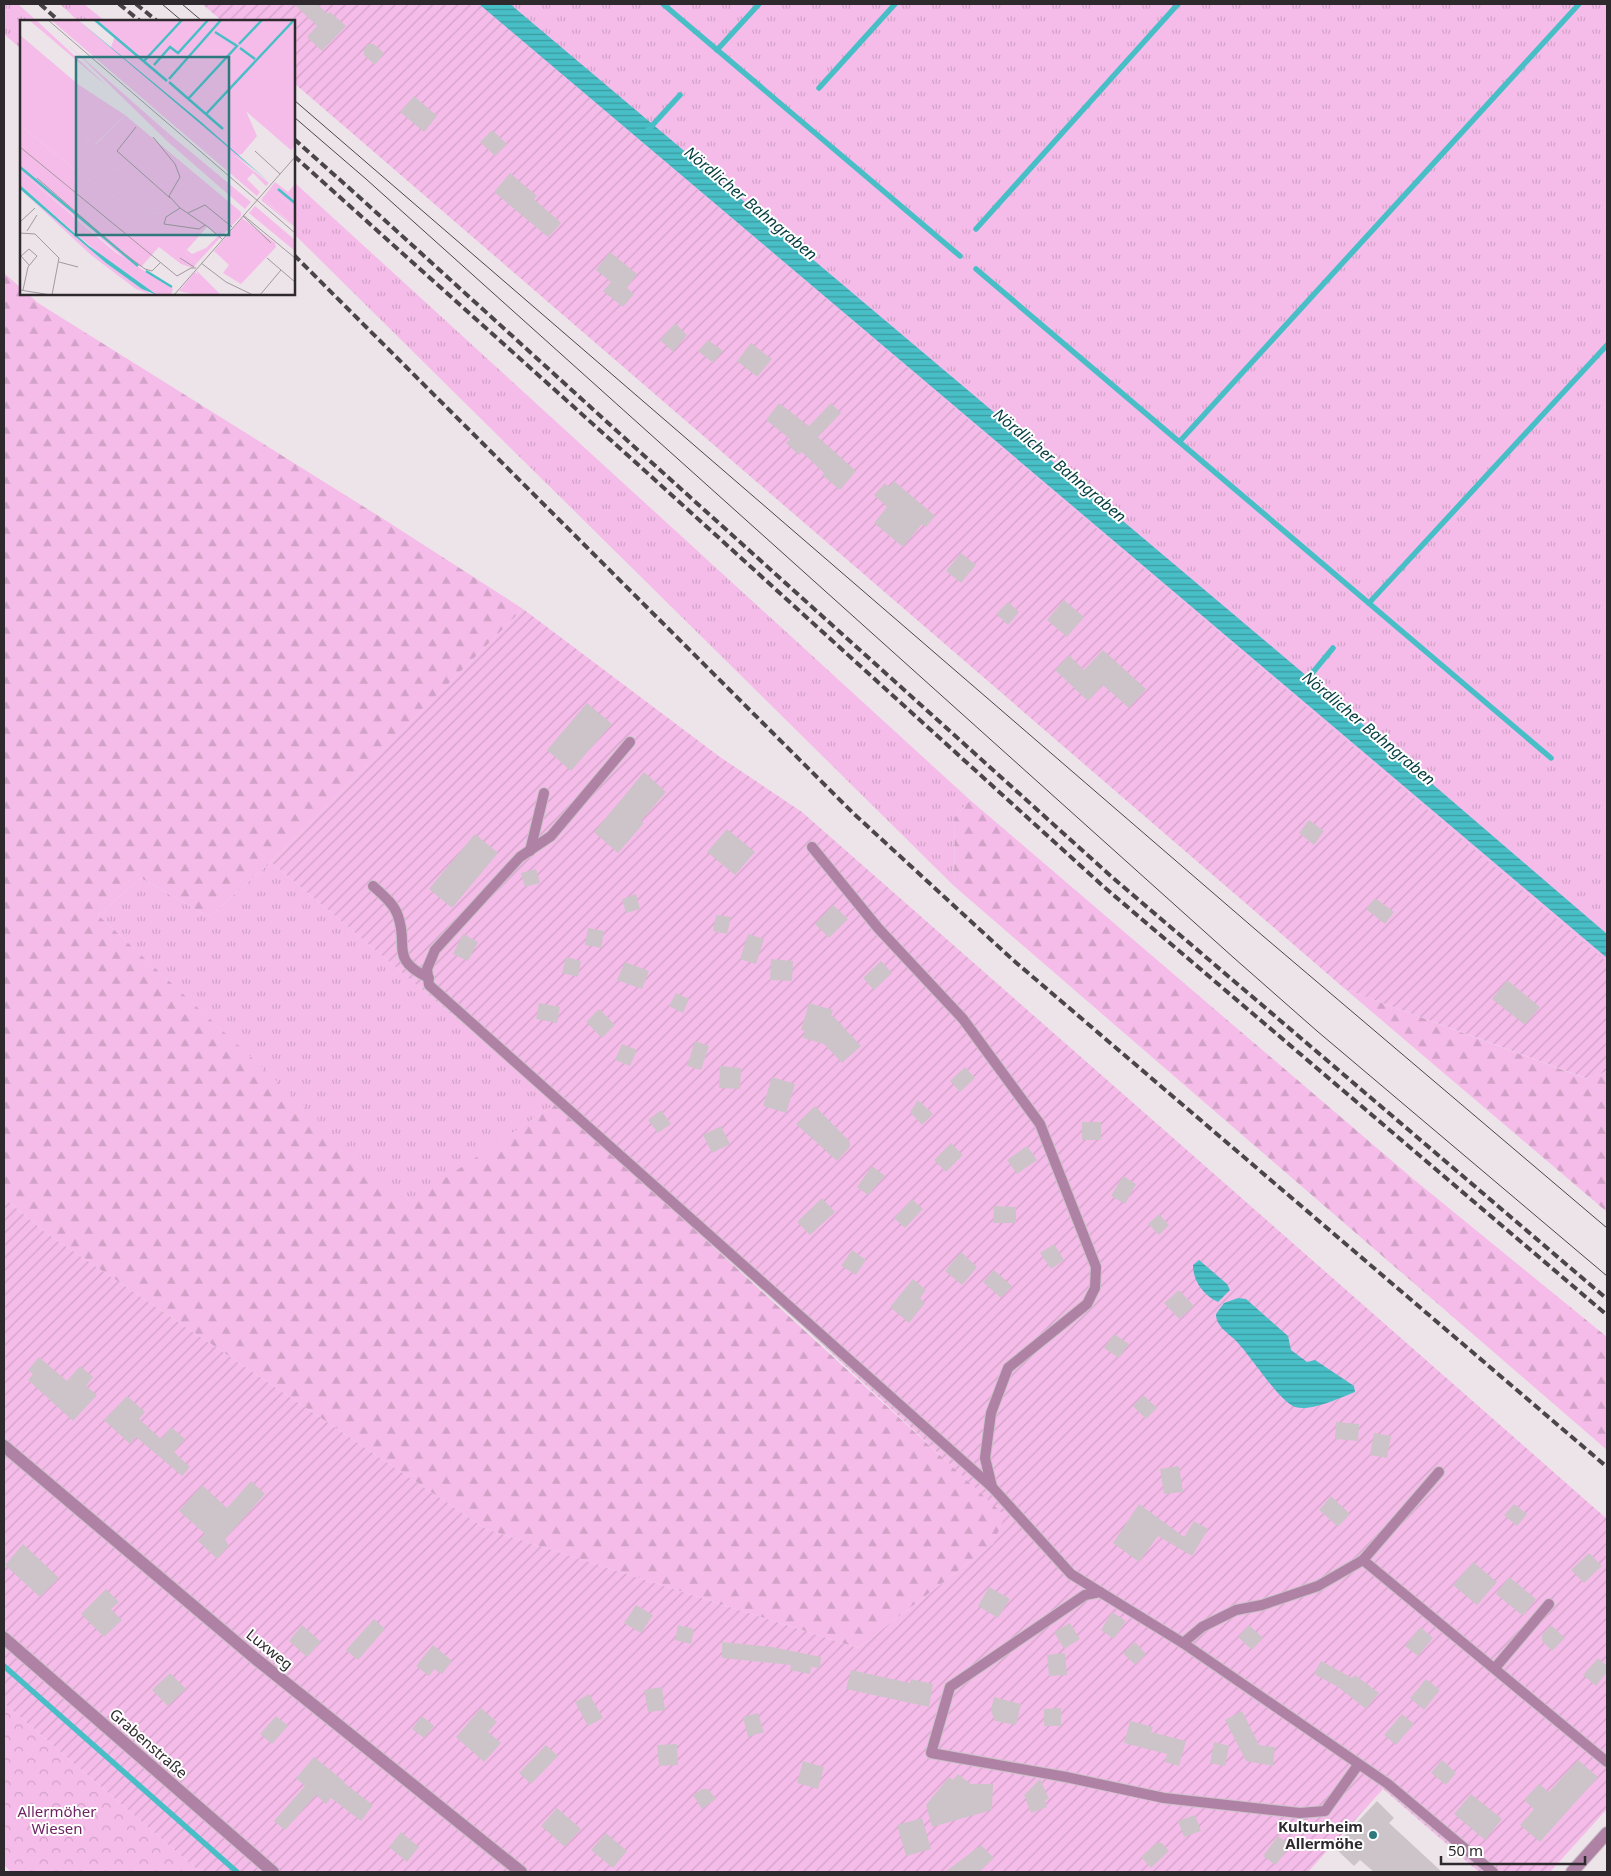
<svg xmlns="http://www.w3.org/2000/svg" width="1611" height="1876" viewBox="0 0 1611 1876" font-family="'Noto Sans',sans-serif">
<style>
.grass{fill:url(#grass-tufts)}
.forest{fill:url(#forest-firs)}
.park{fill:url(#park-crowns)}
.garden{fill:url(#garden-furrows)}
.water{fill:url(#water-rules)}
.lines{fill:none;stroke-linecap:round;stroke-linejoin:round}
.stream{stroke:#48bec6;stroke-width:5.5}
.building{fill:#cdc4ca}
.lane-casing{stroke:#cac2c8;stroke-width:12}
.street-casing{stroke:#cac2c8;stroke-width:14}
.lane{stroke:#af82a5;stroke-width:10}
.street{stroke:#af82a5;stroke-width:12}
.tram{stroke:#4a4549;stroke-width:1}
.rail{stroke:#4a4549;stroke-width:4;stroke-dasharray:8 4;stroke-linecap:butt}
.poi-dot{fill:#2f797e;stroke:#fff;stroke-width:2}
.labels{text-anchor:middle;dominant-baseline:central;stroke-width:4;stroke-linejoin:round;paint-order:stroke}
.street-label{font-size:15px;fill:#2d292c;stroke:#fff}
.park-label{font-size:15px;fill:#6f2364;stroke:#fff}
.poi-label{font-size:15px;font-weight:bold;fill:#2d292c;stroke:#fff;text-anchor:end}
.water-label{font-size:16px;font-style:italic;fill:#033c3f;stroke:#fff}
.inset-river{fill:none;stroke:#48bec6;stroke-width:2.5}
.inset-road{fill:none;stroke:#a0999e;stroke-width:1}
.view{fill:#2f797e;fill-opacity:0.15;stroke:#2f797e;stroke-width:2.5}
.inset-edge{fill:none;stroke:#2d292c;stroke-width:2.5}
</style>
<defs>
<pattern id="grass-tufts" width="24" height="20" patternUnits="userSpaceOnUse" patternTransform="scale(1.25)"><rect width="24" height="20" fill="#f5bce9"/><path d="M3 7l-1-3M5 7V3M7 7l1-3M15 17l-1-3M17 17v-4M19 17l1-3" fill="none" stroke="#d2a2c8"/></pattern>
<pattern id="forest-firs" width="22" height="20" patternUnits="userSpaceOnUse" patternTransform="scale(1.25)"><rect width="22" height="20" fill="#f5bce9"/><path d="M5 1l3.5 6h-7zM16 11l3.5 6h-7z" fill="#d2a2c8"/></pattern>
<pattern id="park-crowns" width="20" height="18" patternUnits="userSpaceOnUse" patternTransform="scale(1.25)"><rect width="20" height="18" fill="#f5bce9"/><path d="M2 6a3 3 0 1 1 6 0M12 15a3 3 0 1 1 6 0" fill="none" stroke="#d2a2c8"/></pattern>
<pattern id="garden-furrows" width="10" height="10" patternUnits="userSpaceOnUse" patternTransform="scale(1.25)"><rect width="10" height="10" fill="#f5bce9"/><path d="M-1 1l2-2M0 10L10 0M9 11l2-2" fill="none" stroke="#d2a2c8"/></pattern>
<pattern id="water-rules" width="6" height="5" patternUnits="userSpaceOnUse" patternTransform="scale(1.25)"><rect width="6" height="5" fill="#48bec6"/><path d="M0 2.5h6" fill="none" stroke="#3c9aa1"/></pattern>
</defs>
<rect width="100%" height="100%" fill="#ede4ea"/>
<g class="grass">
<polygon points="4,4 18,4 37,21 21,21 21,49 4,34"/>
<polygon points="60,4 84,4 105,21 78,21"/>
<polygon points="447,4 1607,4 1607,987"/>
<polygon points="294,182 970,800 955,817 954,886 294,234"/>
<polygon points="271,862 557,1103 408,1204 98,915 141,878 209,917"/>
</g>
<g class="forest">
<polygon points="4,273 21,288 21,294 28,294 38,303 385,520 523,609 271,862 209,917 141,878 98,915 408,1203 557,1103 1006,1516 993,1544 858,1648 486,1529 46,1233 4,1198"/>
<polygon points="970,800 1412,1178 1607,1337 1607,1450 954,886 955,817"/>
<polygon points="1345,989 1587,1079 1607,1071 1607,1212"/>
</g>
<polygon class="park" points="4,1703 200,1872 11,1872 4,1865"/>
<g class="garden">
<polygon points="202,4 479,4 1607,962 1607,1071 1588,1079 1345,989 294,83 294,21 222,21"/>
<polygon points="523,609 720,757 802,812 1607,1519 1607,1809 1550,1872 1479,1872 1383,1789 1308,1872 200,1872 4,1703 4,1198 46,1233 486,1529 858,1648 993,1544 1005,1516 641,1174 271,862"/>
</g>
<g class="water">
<polygon points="479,4 510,4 1309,678 1607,934 1607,958"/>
<path d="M1199,1260L1227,1284L1230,1290L1218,1302C1203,1295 1193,1281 1193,1265Z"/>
<path d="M1238,1298L1246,1299L1288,1336L1291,1350L1307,1362L1315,1360L1354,1386L1355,1392C1339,1398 1311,1412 1295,1407C1278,1401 1249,1352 1233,1338C1225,1331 1216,1325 1216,1314L1224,1303Z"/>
</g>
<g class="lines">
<g class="stream">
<polyline points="663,4 960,256"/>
<polyline points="717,50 759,4"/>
<polyline points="819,88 895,4"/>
<polyline points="648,130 680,95"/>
<polyline points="976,229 1178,4"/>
<polyline points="976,269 1551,758"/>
<polyline points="1180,441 1579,4"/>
<polyline points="1369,603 1607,345"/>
<polyline points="1304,683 1333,648"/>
<polyline points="4,1666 237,1872"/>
</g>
</g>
<g class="building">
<polygon points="294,4 317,4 328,14 330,12 346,26 322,51 307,37 317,26"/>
<polygon points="368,44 374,44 384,53 375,65 364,55 364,49"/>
<polygon points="414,96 437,116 424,132 400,112"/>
<polygon points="492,130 507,144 495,156 480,142"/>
<polygon points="510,173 537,196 534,199 561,223 548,237 494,192"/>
<polygon points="610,252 637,274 627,288 634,294 623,307 603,291 611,282 596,270"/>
<polygon points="675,323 687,335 673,352 660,340"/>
<polygon points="708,340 723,351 713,363 698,351"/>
<polygon points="751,343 772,359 757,377 737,361"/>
<polygon points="779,403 809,426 831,403 841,413 818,437 856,471 840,490 822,475 824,473 802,452 799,455 786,443 790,439 766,420"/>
<polygon points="894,481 935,516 926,527 922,524 903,547 874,523 887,507 874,495 885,483 889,487"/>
<polygon points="961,553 976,565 961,583 946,571"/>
<polygon points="1064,600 1084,617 1067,637 1047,620"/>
<polygon points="1008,602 1019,612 1008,625 996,614"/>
<polygon points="1103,650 1146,689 1129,708 1103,685 1088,701 1055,670 1069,655 1084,670"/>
<polygon points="587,703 612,724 571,771 547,750"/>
<polygon points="644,772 666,792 641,821 644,823 618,853 594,832"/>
<polygon points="1309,820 1324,831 1314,845 1299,833"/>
<polygon points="727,829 755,852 735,875 707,852"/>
<polygon points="475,834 498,853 452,908 429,889"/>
<polygon points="536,869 540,883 525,887 521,873"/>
<polygon points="636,894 640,909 626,913 622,899"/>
<polygon points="1375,898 1394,912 1385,924 1366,909"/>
<polygon points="833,905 848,919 829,938 815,924"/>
<polygon points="716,915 731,917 727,934 713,931"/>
<polygon points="588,928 604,931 601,948 585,945"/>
<polygon points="463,934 478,942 468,961 453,954"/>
<polygon points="748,934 764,939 756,964 740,959"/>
<polygon points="566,957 581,961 578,977 562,973"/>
<polygon points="771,959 793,961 792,981 770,980"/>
<polygon points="881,961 892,973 874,990 863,978"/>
<polygon points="625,962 649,971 642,989 617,980"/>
<polygon points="1507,980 1540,1007 1525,1025 1492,999"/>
<polygon points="676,993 689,999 683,1013 669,1006"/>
<polygon points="539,1003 560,1007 557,1023 536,1019"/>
<polygon points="809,1003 833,1010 831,1016 834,1017 861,1046 842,1063 824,1044 803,1038 805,1031 801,1030"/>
<polygon points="599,1009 615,1025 602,1038 586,1022"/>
<polygon points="695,1041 709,1046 701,1070 687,1066"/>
<polygon points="622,1044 637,1050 630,1066 615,1060"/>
<polygon points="720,1066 741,1068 740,1089 719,1088"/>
<polygon points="965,1067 975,1078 960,1092 950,1081"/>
<polygon points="772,1077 795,1084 786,1113 763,1106"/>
<polygon points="918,1100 933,1114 922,1125 910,1112"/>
<polygon points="815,1106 850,1142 850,1147 837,1161 796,1124"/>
<polygon points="661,1110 671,1124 658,1133 648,1120"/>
<rect x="1082" y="1122" width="19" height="18"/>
<polygon points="721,1126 730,1144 712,1153 703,1135"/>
<polygon points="951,1143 963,1155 946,1172 934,1160"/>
<polygon points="1027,1146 1037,1160 1017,1174 1007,1160"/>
<polygon points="872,1166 885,1176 868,1195 857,1187"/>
<polygon points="1123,1176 1136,1184 1125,1204 1111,1196"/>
<polygon points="822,1198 835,1212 810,1235 797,1222"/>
<polygon points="912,1199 923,1209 905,1228 894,1218"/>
<polygon points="994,1206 1016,1207 1016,1223 993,1223"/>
<polygon points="1159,1214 1169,1225 1159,1235 1148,1224"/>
<polygon points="1054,1244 1064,1260 1051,1269 1040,1253"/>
<polygon points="852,1250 866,1260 856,1275 841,1266"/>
<polygon points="961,1252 977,1267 962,1285 945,1271"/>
<polygon points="994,1270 1012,1286 1001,1298 983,1282"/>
<polygon points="913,1279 926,1290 920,1298 925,1303 909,1323 890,1307"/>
<polygon points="1179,1290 1194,1306 1179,1319 1164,1303"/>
<polygon points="1114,1334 1129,1344 1119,1358 1104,1348"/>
<polygon points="39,1357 67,1381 80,1366 93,1377 86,1386 97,1395 73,1421 28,1380 33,1374 28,1370"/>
<polygon points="1143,1395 1157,1408 1146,1419 1133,1406"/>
<polygon points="127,1396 145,1412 139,1419 161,1439 171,1427 185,1439 174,1452 190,1467 182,1476 136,1437 130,1444 104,1420"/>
<polygon points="1336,1422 1359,1424 1358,1441 1335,1439"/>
<polygon points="1374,1433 1391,1436 1387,1458 1370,1455"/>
<polygon points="1179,1466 1183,1492 1164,1494 1160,1469"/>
<polygon points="251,1481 265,1494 225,1539 229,1546 217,1559 198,1541 205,1534 179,1511 202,1485 227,1508"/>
<polygon points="1331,1496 1350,1514 1338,1527 1319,1510"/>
<polygon points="1139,1504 1184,1537 1194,1521 1208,1529 1192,1556 1158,1536 1139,1562 1113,1543"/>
<polygon points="1514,1504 1527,1514 1517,1526 1504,1515"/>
<polygon points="23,1544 59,1578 40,1597 5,1565"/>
<polygon points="1589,1553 1602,1566 1584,1583 1571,1570"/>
<polygon points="1473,1562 1497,1582 1477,1605 1453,1585"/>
<polygon points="1509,1577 1536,1599 1523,1616 1496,1594"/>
<polygon points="989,1587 1010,1599 998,1618 978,1606"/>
<polygon points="106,1589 119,1602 111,1609 122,1620 104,1637 81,1614"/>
<polygon points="636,1605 653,1615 641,1633 624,1623"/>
<polygon points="1112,1612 1126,1621 1114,1639 1101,1630"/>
<polygon points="374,1619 385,1629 358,1660 346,1650"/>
<polygon points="1070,1623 1080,1639 1064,1649 1054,1632"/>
<polygon points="302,1625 321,1642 307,1657 289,1641"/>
<polygon points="678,1625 694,1629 691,1644 675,1640"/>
<polygon points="1249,1625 1263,1638 1252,1650 1238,1637"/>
<polygon points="1551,1625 1565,1638 1552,1651 1542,1641 1542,1635"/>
<polygon points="1420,1627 1433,1638 1418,1656 1405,1646"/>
<polygon points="722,1642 772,1647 821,1657 820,1668 811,1667 810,1674 790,1670 791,1665 722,1658"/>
<polygon points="1135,1642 1146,1654 1135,1665 1123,1653"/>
<polygon points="433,1645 452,1661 442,1674 434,1669 429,1676 416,1666"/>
<polygon points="1065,1653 1067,1675 1049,1676 1047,1655"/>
<polygon points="1598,1658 1607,1666 1607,1672 1596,1686 1583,1675"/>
<polygon points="1321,1661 1352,1678 1355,1675 1379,1693 1366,1709 1338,1687 1314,1674"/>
<polygon points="851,1670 910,1683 911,1679 933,1684 929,1707 846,1689"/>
<polygon points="170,1673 186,1689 168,1706 152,1690"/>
<polygon points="1426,1679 1440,1690 1424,1710 1410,1698"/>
<polygon points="662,1687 665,1710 648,1712 644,1690"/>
<polygon points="589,1694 603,1718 588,1726 575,1702"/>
<polygon points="994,1697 1021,1704 1016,1725 995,1721 991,1711"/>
<polygon points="481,1708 497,1722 488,1732 501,1743 484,1762 456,1737"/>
<polygon points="1061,1708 1061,1726 1044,1726 1044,1709"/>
<polygon points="1242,1711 1259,1745 1275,1747 1273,1766 1246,1761 1225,1720"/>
<polygon points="758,1713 764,1732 748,1737 743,1717"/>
<polygon points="1402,1714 1414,1724 1396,1745 1384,1735"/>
<polygon points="276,1716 288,1726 272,1744 260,1734"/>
<polygon points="422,1716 434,1726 424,1738 412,1729"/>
<polygon points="1130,1721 1153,1727 1151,1732 1186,1741 1179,1766 1165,1762 1167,1754 1124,1743"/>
<polygon points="1214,1742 1229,1746 1225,1766 1210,1763"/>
<polygon points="677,1744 678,1765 659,1766 657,1745"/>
<polygon points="546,1745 558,1756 531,1784 519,1773"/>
<polygon points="314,1757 345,1782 344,1783 373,1805 361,1821 331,1798 326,1804 316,1795 285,1830 274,1821 305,1786 296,1778"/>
<polygon points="1442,1760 1456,1773 1446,1785 1431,1773"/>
<polygon points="1578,1760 1598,1777 1540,1842 1520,1825 1534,1809 1524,1800 1539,1784 1549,1792"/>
<polygon points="803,1761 824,1767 818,1789 797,1783"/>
<polygon points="958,1774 971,1784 993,1784 992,1810 932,1827 926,1805 949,1777 953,1780"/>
<polygon points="1040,1779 1049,1799 1045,1800 1047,1807 1031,1813 1024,1795"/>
<polygon points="702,1789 708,1789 716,1799 702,1809 693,1795"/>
<polygon points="1471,1794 1502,1819 1485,1840 1454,1814"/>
<polygon points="1377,1801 1394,1818 1389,1823 1442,1872 1374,1872 1360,1860 1354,1866 1334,1847"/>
<polygon points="557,1808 581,1829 565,1847 541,1826"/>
<polygon points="1195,1815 1201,1831 1184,1837 1178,1821"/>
<polygon points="922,1818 931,1849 906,1856 897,1825"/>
<polygon points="401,1832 419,1847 407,1862 389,1847"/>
<polygon points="606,1833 627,1851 613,1868 591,1850"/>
<polygon points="1278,1836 1290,1845 1276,1865 1263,1856"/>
<polygon points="1156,1843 1162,1843 1169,1851 1151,1868 1141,1857"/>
<polygon points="981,1845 994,1858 979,1872 945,1872"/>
</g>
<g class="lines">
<defs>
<g id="lane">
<polyline points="630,742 551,836 520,857 435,950 427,969 429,985 992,1487"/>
<polyline points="812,847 878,928 963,1019 1040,1124 1096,1267 1095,1288 1087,1304 1008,1368 991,1413 985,1458 992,1487 1071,1574 1100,1592"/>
<polyline points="530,851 544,793"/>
<path d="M373,886C383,895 394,904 398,916C409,947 389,959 429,978"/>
<polyline points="1363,1560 1439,1472"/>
<polyline points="1183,1643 1202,1627 1236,1610 1262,1605 1318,1586 1363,1560 1607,1762"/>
<polyline points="1495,1668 1549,1604"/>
<polyline points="1358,1765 1325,1811 1300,1813 1164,1798 1066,1777 931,1753 950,1687 1085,1595 1100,1592 1183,1643 1388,1784 1493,1872"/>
</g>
<g id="street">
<polyline points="4,1446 256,1659 521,1872"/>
<polyline points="4,1638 273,1872"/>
<polyline points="1572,1872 1607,1833"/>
</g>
</defs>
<use href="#lane" class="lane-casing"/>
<use href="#street" class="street-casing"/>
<use href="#lane" class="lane"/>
<use href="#street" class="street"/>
<g class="tram">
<polyline points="162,4 182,21"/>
<polyline points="182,4 202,21"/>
<polyline points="294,100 1263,936 1607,1228"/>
<polyline points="294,117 366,179 1234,958 1317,1031 1607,1276"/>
</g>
<g class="rail">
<polyline points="40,4 59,21"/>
<polyline points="119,4 140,21"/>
<polyline points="136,4 157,21"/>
<polyline points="294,139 357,195 640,452 1113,878 1607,1299"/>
<polyline points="294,156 633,460 1104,887 1607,1315"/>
<polyline points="294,255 853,813 1013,960 1607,1467"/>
</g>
</g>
<circle class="poi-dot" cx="1373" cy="1835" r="5"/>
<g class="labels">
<g class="street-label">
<text transform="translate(270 1649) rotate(39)">Luxweg</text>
<text transform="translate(149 1743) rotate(41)">Grabenstraße</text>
</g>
<g class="park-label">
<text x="57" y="1811">Allermöher<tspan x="57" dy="17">Wiesen</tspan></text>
</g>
<g class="poi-label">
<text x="1363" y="1826">Kulturheim<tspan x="1363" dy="17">Allermöhe</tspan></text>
</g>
<g class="water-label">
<text transform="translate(751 203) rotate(40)">Nördlicher Bahngraben</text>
<text transform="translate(1060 465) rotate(40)">Nördlicher Bahngraben</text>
<text transform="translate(1369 728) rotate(40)">Nördlicher Bahngraben</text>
</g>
</g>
<g transform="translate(20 20)">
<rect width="275" height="275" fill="#ede4ea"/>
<path d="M9,0H16L87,66L76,57ZM76,0H275V125L271,130L226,91L237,116L222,134L215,136L90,30L95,16ZM47,24L148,113L147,121L64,40ZM81,119L109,142L94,151L65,124L69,120L76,124ZM255,162L268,172L275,164V189L252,169L242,178L275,208L241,180ZM0,169L86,243L132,275L116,269L71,235Z" fill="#f5bce9"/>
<path d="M0,15L59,65L105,95L75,124L69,120L65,124L94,151L109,142L151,181L150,184L137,194L102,182L60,154L0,105ZM148,113L231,182L225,189L147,121ZM184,131L207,139L215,136L249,163L246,166L233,153L227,159L240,172L237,176ZM235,186L275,220V231L229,193ZM198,216L200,218L177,243L165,232L167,230L172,234L186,228ZM175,252L178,255L170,266L177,275L159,271Z" fill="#f5bce9"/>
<path d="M0,151L95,232L153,269L151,275H137L78,233L0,165Z" fill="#f5bce9"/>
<path d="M31,0H58L232,148L215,136L207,139L184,131ZM105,95L221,192V196L200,218L187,207L165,232L177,243L173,248L161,244L139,227L121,247L109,242L0,151V105L60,154L102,182L137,194L151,181L81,119ZM252,169L275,189V207L242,178ZM222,198L255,223L256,227L221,264L203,253L209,245L194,231ZM176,250L201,275H177L169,266L178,255Z" fill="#f5bce9"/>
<path d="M265,49L275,58V125L271,130L227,92Z" fill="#f5bce9"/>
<path d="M58,0L180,101L258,170L249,162ZM0,165L69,226L137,275L122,269L86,243L0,169Z" fill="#48bec6"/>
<path class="inset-river" d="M75,0L147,61M219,24L242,0M220,28L235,39M124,41L162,0M134,45L150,27L158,33L188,0M149,59L201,0M149,62L203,109M168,79L217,26L195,12M186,94L274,0M0,147L118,246M258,169L275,183M126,251L152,267"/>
<path class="inset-road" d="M28,0L275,213M116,107L97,131L150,178M133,117L155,144L160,157L149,176L160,188M0,127L157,256L171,248H176M235,131L260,154M17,158L98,229L125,249L132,251L140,243M168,193L185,185L212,207M223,195L275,238M223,196L251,223M0,202L15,188M185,205L179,209L144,204L146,197L160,188L188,207L202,219M7,211L17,195M0,213L15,214L39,238L32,275M160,238L174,247M39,242L58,247M181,243L206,262L233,275M261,250L275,262M0,270L31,275M3,270L8,247L17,236L9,229L1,236L9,245M154,275L275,137M240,275L261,250L247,238"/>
<path class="view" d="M56,37H209V215H56Z"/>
<rect width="275" height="275" class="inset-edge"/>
</g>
<rect width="1611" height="1876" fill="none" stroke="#2d292c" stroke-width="10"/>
<path d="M1441 1856v8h144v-8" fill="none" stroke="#2d292c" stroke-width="2.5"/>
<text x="1448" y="1856" font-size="15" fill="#2d292c" stroke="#ffffff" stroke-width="4" paint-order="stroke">50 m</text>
</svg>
